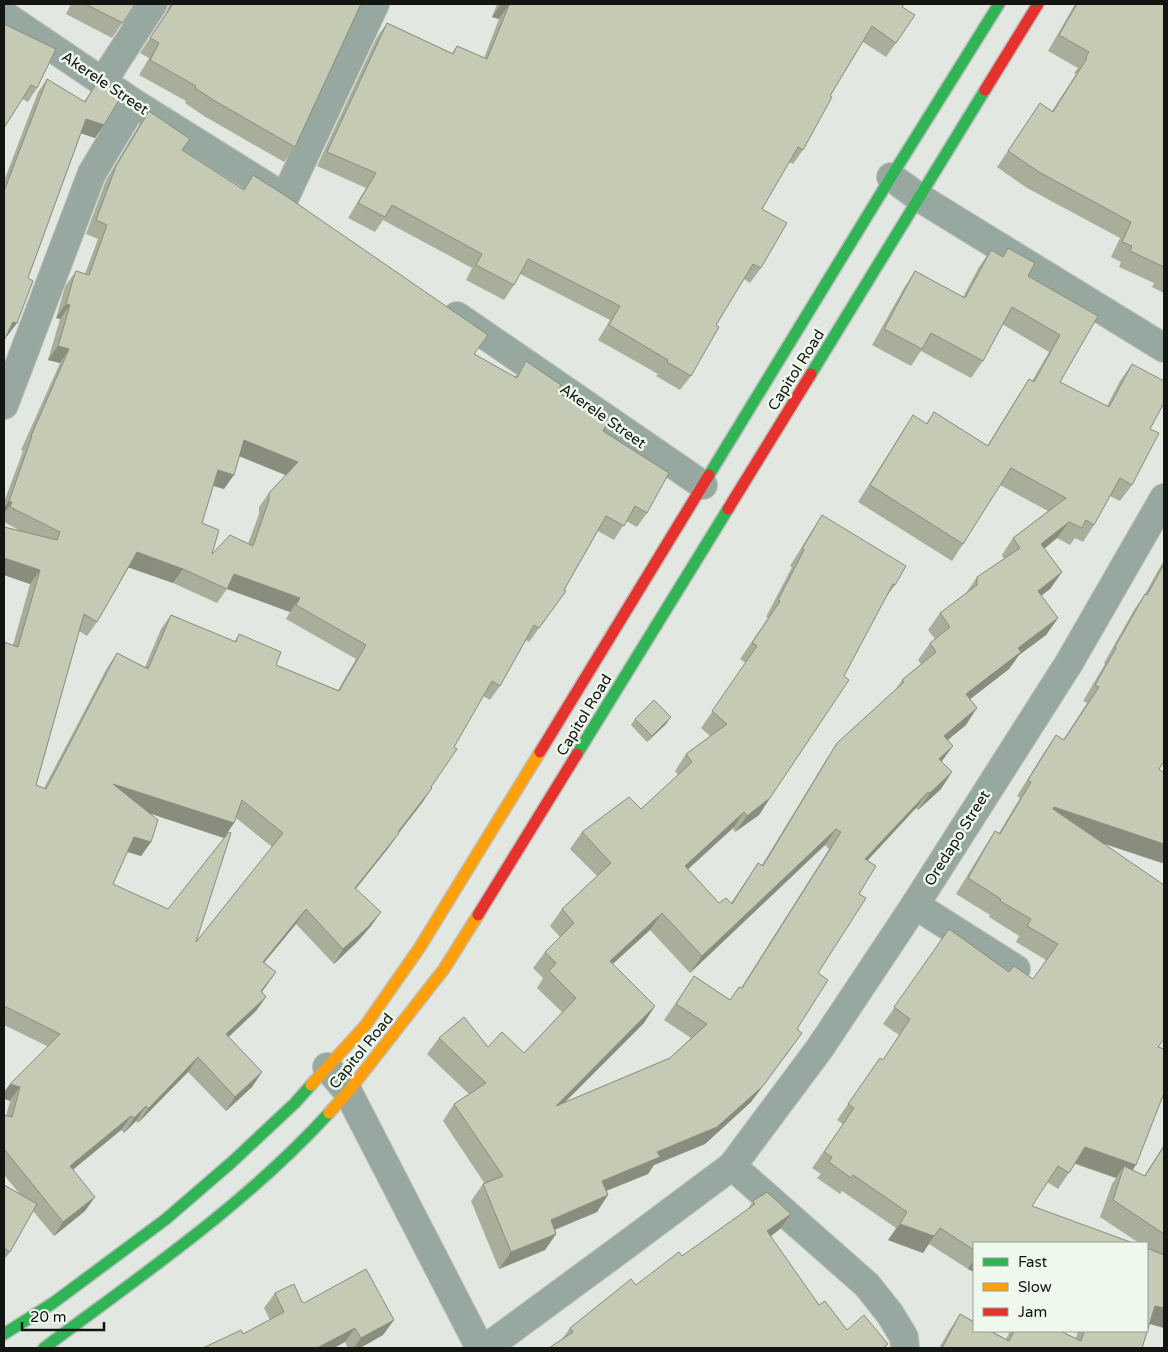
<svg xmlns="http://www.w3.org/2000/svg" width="1168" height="1352" viewBox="0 0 1168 1352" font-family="'Varela Round',sans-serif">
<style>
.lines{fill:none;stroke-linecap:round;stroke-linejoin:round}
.street-casing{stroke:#bdc0bd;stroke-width:30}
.fast-casing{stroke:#bdc0bd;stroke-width:14}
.slow-casing{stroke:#bdc0bd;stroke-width:14}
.jam-casing{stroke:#bdc0bd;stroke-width:14}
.street{stroke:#96a89f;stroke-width:28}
.fast{stroke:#30b455;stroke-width:11}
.slow{stroke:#ff9f0a;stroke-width:11}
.jam{stroke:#e5322d;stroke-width:11}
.wall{fill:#a9ae9a;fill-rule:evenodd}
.shaded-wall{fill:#898d7d}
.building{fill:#c4cab3;stroke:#898d7d;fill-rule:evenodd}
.labels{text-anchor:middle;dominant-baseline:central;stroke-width:5;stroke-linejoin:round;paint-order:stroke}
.street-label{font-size:15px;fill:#121511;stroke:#eef8ec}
</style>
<rect width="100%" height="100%" fill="#e2e7e2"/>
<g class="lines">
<defs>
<g id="street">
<polyline points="4,15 134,103 284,197"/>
<polyline points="103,81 153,4"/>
<polyline points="891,177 920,198 1164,348"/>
<polyline points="285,197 375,4"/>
<polyline points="457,316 703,485"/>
<polyline points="4,405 92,173 134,103"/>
<polyline points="915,905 1016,969"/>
<polyline points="327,1067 348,1092 480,1348"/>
<polyline points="732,1166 867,1285 890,1314 904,1337 905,1348"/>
<polyline points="486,1348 622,1248 732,1166 820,1048 915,905 1069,663 1164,498"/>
</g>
<g id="fast">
<polyline points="811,374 985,90"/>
<polyline points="709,475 891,177 999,4"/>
<polyline points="577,754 728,509"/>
<polyline points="4,1334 53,1303 166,1219 232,1162 295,1103 311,1085"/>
<path d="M44,1348C142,1275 246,1204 329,1113"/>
</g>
<g id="slow">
<polyline points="311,1085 365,1026 420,947 540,752"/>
<polyline points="329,1113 348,1092 444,969 478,915"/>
</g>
<g id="jam">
<polyline points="985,90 1038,4"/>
<polyline points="728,509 811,374"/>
<polyline points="540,752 709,475"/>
<polyline points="478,915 577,754"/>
</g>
</defs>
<use href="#street" class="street-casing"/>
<use href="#fast" class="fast-casing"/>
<use href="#slow" class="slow-casing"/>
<use href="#jam" class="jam-casing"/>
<use href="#street" class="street"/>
<use href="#fast" class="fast"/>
<use href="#slow" class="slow"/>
<use href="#jam" class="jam"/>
</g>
<g class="wall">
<polygon points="71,4 135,4 112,38 66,14"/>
<polygon points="168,4 361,4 295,147 284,162 204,116 185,103 186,101 139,75 149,58 140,53 166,13 169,5"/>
<polygon points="497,4 904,4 902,7 896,43 886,57 863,42 830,96 803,150 793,164 789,162 762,209 761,268 750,283 744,279 716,325 691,376 680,390 656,376 658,374 598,340 610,320 520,274 514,285 504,300 466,280 472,268 383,220 375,232 348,218 366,188 317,166 377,37 387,23 452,53 457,46 484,58 499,19 492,17"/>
<polygon points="1075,4 1164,4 1164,293 1152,287 1154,283 1119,267 1121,262 1111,257 1120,238 1027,188 997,167 1040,103 1052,111 1076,74 1074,73 1078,68 1048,51"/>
<polygon points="4,24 37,88 28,102 22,99"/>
<polygon points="47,79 84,102 99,79 104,125 95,138 81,133 28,278 17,323 7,336 6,335 4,341 4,181 38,92"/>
<path d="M149,111L182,150L243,189L253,175L475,354L515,377L526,361L557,392L603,431L647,513L637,527L626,521L614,540L598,531L564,590L566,591L529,642L526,640L500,686L490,700L483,696L422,803L399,833L389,847L356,889L371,926L357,942L334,964L296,924L264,963L276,972L262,992L266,997L256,1011L228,1037L262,1072L252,1087L226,1111L188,1072L138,1123L136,1121L124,1133L121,1130L73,1170L85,1211L54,1236L33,1211L10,1252L4,1260V1185L19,1193L4,1175V1115L6,1116L10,1101L47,1046L4,1025V642L13,645L30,584L4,575V527L19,530L4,522V502L23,451L21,450L60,363L48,360L60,319L56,318L64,290L66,285L76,271L85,274L98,239L86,234L106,180L139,125ZM239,456L286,475L269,493L259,507V514L248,544L212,554L202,523L213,486L224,489ZM129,567L173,583L217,603L227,589L290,612L286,619L356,659L338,690L276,665L239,634L234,642L171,615L161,629L145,667L117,653L107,668L44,788L36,785L79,631L87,636L97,622ZM149,813L224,838L236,818L272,847L196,942L113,884L127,852L141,856L151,842Z"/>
<path d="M1008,248L1028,276L1098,316L1060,382L1107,406L1120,381L1132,364L1150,429L1132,485L1120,501L1110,496L1094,525L1083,542L1075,538L1070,545L1057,538L1044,549L1062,572L1050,589L1041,596L1058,618L1046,635L1019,655L1009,669L970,699L966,725L947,740L953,746L942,761L941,789L918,810L916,808L867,861L859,894L818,973L797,1029L790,1050L751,1102L705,1144L654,1165L648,1174L606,1191L597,1212L555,1230L556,1234L545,1250L499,1269L471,1201L483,1184H485L443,1121L454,1104L469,1094L427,1054L439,1038L488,1047L524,1053L562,1012L537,988L543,978L533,968L545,952L560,937L550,926L562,909L597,876L570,849L582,832L641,809L678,775L675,771L686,754L710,736L701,728L746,663L740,659L768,618L766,617L792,567L790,566L811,532L822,515L895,585L884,600L770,798L759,815L735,832L733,828L688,869L719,903H731L758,863L762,865L826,760L837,743L895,690L902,680L921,664L918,660L930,643L935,639L928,630L940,613L966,593L977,577L1004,559L1002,555L1013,538L1048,511L1000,485L963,544L952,561L858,502L902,432L913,415L926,424L934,412L987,446L1018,396L1029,379L1032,381L1049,352L1002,324L983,361L971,378L921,351L911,366L872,345L904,288L915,271L963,297L979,267L991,250L1002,256ZM825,845L829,849L741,988L730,1000L694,976L664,1020L691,1038L670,1058L565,1102L644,1023L613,964L650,930L690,973Z"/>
<polygon points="1164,560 1164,761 1159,769 1162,863 1105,844 1158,1047 1133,1170 1144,1176 1164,1145 1164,1328 1150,1324 1142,1348 939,1348 949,1331 960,1314 1006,1339 1010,1331 1060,1331 1076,1338 1078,1331 1147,1331 1147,1243 1139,1243 1100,1217 1112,1184 1116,1178 1075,1164 1058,1189 1047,1182 974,1243 974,1272 968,1269 929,1244 923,1253 888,1240 896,1228 842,1191 840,1194 817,1178 821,1174 812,1168 843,1124 837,1120 880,1058 883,1060 899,1035 883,1024 949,929 1009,972 1033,979 1046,960 1016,942 1019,936 989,917 990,915 956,894 984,848 995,831 999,833 1020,798 1017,796 1045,751 1056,735 1063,740 1087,703 1083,701 1105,664 1104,663 1134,610 1145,594"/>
<polygon points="635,719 666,724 647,742 631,725"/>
<polygon points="753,1201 791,1214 780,1229 770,1237 819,1305 847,1330 888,1344 885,1348 549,1348 562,1339 570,1328 682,1256 748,1209"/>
<polygon points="275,1293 302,1302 383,1335 360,1348 348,1348 345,1342 243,1334 270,1320 264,1308"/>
</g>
<g class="shaded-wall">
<polygon points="501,4 506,4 509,5 499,19 492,17"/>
<polygon points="86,119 104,125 95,138 77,132"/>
<polygon points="66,304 70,305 60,319 56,318"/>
<polygon points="13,322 17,323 7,336 4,335"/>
<polygon points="58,346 69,349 60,363 48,360"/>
<polygon points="244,440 298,462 288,476 234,454"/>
<polygon points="218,470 234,475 224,489 208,484"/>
<polygon points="9,501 12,502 4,514 4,508"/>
<polygon points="1069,522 1057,538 1029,561 1041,544"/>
<polygon points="137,552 183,569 173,583 127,567"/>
<polygon points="4,558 40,570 30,584 4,575"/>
<polygon points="1062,572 1050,589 1026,607 1038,591"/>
<polygon points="234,574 300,598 290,612 227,589"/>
<polygon points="1058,618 1046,635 1019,655 1009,669 955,711 966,694 1018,648"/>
<polygon points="977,708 966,725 932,753 944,736"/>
<polygon points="671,717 666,724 647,742 652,736"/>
<polygon points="953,746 941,762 939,759"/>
<polygon points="952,772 941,789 918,810 930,793"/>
<polygon points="113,784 234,823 224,838 103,798"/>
<polygon points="432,788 422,803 388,846 398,832"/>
<polygon points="928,792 916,808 853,876 865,859"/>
<polygon points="770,798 759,815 735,832 747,816"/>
<polygon points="1054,807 1164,844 1164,861 1162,863 1042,823"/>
<polygon points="744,812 733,828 673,883 685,866"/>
<polygon points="836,829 825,845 690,973 702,956"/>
<polygon points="399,833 389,847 345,902 355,888"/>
<polygon points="134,837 151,842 141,856 125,851"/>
<polygon points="306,909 296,924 253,976 263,962"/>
<polygon points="381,912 371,926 357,942 334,964 343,949"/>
<polygon points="662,913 650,930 598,977 610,961"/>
<polygon points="276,972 266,986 251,1006 261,991"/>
<polygon points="266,997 256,1011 216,1049 226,1034"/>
<polygon points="655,1006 644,1023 544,1123 556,1106"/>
<polygon points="802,1033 751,1102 705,1144 654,1165 648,1174 591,1197 602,1181 657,1152"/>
<polygon points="198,1057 188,1072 138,1123 148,1109"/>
<polygon points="262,1072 252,1087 226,1111 235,1097"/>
<polygon points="10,1084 20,1087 10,1101 4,1099 4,1092"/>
<polygon points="146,1106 136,1121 124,1133 134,1118"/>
<polygon points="131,1116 121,1130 60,1180 70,1166"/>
<polygon points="1085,1147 1136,1165 1125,1181 1124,1166 1116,1178 1074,1163"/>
<polygon points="608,1195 597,1212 539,1236 551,1220"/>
<polygon points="95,1197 85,1211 54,1236 63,1222"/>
<polygon points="791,1214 780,1229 756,1247 767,1231"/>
<polygon points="900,1224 934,1236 923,1253 888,1240"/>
<polygon points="556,1234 545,1250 499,1269 511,1252"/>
<polygon points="974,1260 974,1272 968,1269"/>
<polygon points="1155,1306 1164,1308 1164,1328 1147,1323"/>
<polygon points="394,1320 383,1335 360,1348 354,1348 361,1338"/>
<polygon points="355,1328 345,1342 334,1348 317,1348"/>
</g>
<g class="building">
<polygon points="85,4 135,4 123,23"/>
<polygon points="173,4 361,4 295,147 215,101 195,88 196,86 150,60 159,43 150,38"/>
<polygon points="506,4 904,4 902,7 915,15 896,43 872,26 830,96 832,97 803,150 798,147 762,209 787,223 761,268 753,264 716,325 719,327 691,376 667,362 668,360 609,325 620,306 528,259 514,285 476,265 482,254 392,205 385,217 358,203 376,173 327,152 387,23 453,54 457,46 487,59 509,5"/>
<polygon points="1077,4 1164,4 1164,267 1130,251 1132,246 1122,242 1131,222 1039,172 1008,151 1040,103 1053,112 1087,58 1086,57 1089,52 1059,35"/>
<polygon points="4,24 56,49 37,88 31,85 4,128"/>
<polygon points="47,79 85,102 99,79 122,95 104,125 86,119 28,278 33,281 17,323 13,322 4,341 4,191"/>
<path d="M149,111L190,139L182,150L244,190L253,175L286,196L488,335L474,354L517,378L526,361L561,385L557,392L608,422L603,431L669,473L647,513L635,506L624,526L606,516L564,590L566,591L539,628L534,625L500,686L492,681L454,747L457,749L431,787L432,788L398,832L399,833L355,888L381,912L367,928L343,949L306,909L263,962L276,972L261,991L266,997L226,1034L262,1072L235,1097L198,1057L148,1109L146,1106L134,1118L131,1116L70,1166L95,1197L63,1222L4,1149V1115L12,1117L20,1087L10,1084L60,1034L4,1006V642L18,647L40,570L4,558V527L57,540L60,532L10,507L12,502L9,501L32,436H31L69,349L58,346L70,305L66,304L74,276L76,271L89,275L107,225L96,220L116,166ZM244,440L298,462L269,493V500L253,546L230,535L212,554L219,530L202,523L218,470L234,475ZM137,552L183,569L227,589L234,574L300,598L296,605L366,645L339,691L276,665L281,652L239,634L236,642L171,615L148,669L117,653L46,789L36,785L84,614L97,622ZM113,784L234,823L242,800L283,833L196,942L231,833L229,832L168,909L113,884L134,837L151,842L158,820Z"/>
<path d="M1008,248L1035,263L1028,276L1098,316L1060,382L1109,407L1132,364L1164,381V403L1150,429L1159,433L1132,485L1120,478L1094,525L1086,520L1082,528L1069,522L1041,544L1062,572L1038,591L1058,618L1018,648L1021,652L966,694L977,708L944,736L953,746L939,759L952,772L930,793L928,792L865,859L876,866L859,894L866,898L818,973L828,980L797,1029L802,1033L763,1086L717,1127L657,1152L660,1157L602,1181L608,1195L551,1220L556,1234L511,1252L483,1184L503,1176L454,1104L486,1083L439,1038L464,1017L488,1047L502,1032L524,1053L576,998L549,971L556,963L545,952L574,923L562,909L611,863L582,832L629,797L641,809L692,762L686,754L727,724L712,711L757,646L752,643L780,601L778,600L804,550L802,549L822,515L906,566L895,585L893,584L844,676L849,680L770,798L747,816L744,812L685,866L719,903L726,898L732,904L758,863L763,866L837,743L904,682L902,680L936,652L930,643L950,627L940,613L977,585V577L1020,548L1013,538L1066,498L1011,468L963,544L870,485L913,415L927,424L934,412L988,446L1029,379L1034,382L1060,335L1012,307L983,361L931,333L922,349L884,329L915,271L965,298L991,250L1003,257ZM836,829L841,832L742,988L739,987L730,1000L694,976L676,1004L707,1024L670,1058L556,1106L655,1006L610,961L662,913L702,956Z"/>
<polygon points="1164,564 1164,761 1159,769 1164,773 1164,844 1054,807 1053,809 1164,885 1164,1039 1158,1047 1164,1049 1164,1093 1136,1165 1085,1147 1069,1173 1058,1166 1032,1206 1133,1243 974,1243 974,1250 940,1228 934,1236 900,1224 907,1212 853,1175 851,1178 829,1162 832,1157 824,1152 854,1108 848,1104 880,1058 883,1060 910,1019 894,1007 949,929 1009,972 1014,966 1033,979 1058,944 1027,926 1031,919 1000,901 1001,899 968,878 995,831 1000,834 1031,782 1028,780 1056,735 1064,740 1099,687 1095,685 1116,648 1115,647 1145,594 1147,595"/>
<polygon points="654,700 671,717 652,736 635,719"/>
<polygon points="1164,1146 1164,1234 1113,1200 1124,1166 1145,1176"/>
<polygon points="4,1185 37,1204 10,1252 4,1248"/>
<polygon points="767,1192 791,1214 767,1231 819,1305 825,1301 847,1330 864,1315 888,1344 883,1348 549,1348 573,1332 570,1328 631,1279 636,1285 679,1252 682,1256 755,1204 753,1201"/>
<polygon points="1147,1248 1164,1255 1164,1308 1155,1306 1142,1348 942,1348 960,1314 974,1322 974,1331 990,1331 1009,1341 1014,1331 1060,1331 1081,1341 1084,1331 1147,1331"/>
<polygon points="366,1269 394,1320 361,1338 355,1328 317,1348 203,1348 241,1330 243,1334 284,1312 275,1293 294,1284 302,1302 303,1302 304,1303"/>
</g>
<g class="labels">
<g class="street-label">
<text transform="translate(105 83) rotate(34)">Akerele Street</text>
<text transform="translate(796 370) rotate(-58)">Capitol Road</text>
<text transform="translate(603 416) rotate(35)">Akerele Street</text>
<text transform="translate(584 715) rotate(-59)">Capitol Road</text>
<text transform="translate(957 838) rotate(-58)">Oredapo Street</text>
<text transform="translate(361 1051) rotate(-51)">Capitol Road</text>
</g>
</g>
<rect width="1168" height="1352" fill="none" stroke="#121511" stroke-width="10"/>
<rect x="973" y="1242" width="175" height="90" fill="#eef8ec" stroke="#969d94"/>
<rect x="983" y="1258" width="25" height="8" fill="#30b455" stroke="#969d94"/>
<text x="1018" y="1267" font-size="15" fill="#121511">Fast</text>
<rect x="983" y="1283" width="25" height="8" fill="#ff9f0a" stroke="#969d94"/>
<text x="1018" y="1292" font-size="15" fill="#121511">Slow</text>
<rect x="983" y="1308" width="25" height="8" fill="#e5322d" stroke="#969d94"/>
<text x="1018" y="1317" font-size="15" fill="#121511">Jam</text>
<path d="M22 1322v8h82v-8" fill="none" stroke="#121511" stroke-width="2.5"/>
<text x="30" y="1322" font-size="15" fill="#121511" stroke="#eef8ec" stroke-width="4" paint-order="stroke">20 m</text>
</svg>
